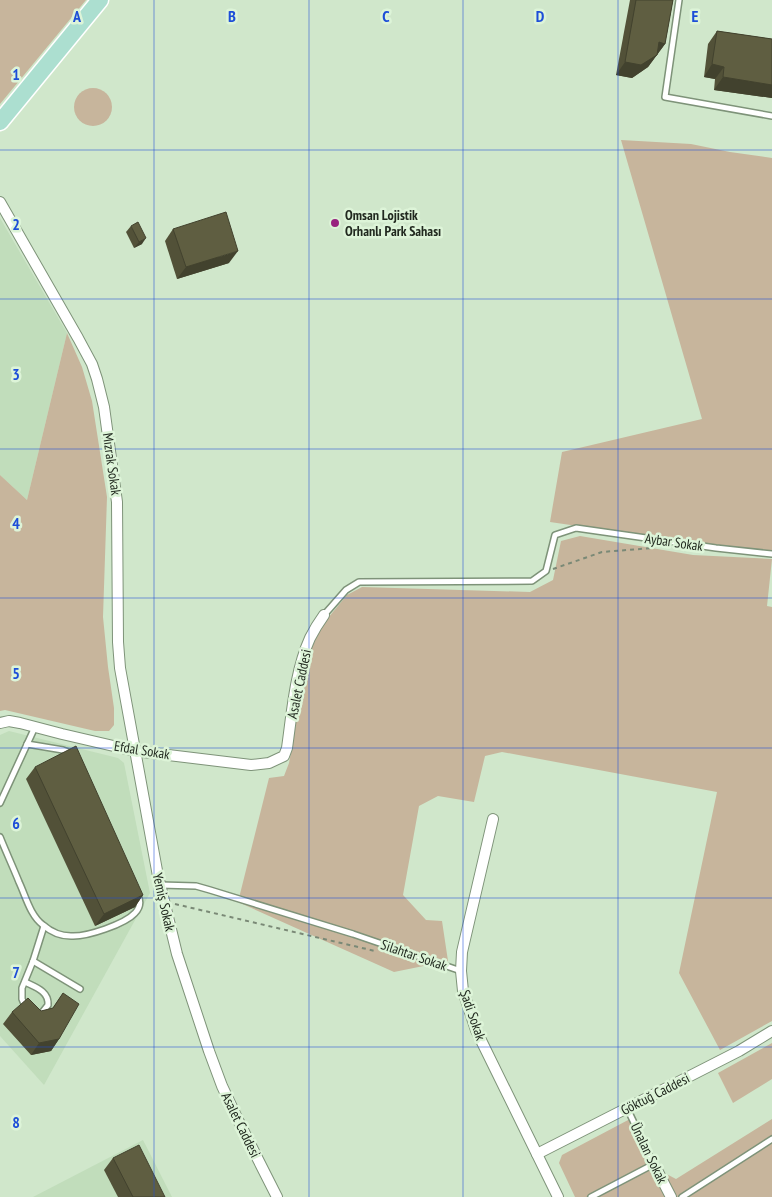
<svg xmlns="http://www.w3.org/2000/svg" width="772" height="1197" viewBox="0 0 772 1197" font-family="'PT Sans Narrow',sans-serif">
<style>
.built{fill:#c1ddbb}
.green{fill:#c7b59c}
.lines{fill:none;stroke-linecap:round;stroke-linejoin:round}
.lane-casing{stroke:#7e9379;stroke-width:8}
.street-casing{stroke:#7e9379;stroke-width:12}
.primary-casing{stroke:#fff;stroke-width:19}
.path{stroke:#7a8976;stroke-width:2;stroke-dasharray:4 4;stroke-linecap:butt}
.lane{stroke:#fff;stroke-width:5}
.street{stroke:#fff;stroke-width:10}
.primary{stroke:#acdfd0;stroke-width:16}
.wall{fill:#525138}
.shaded-wall{fill:#42422e}
.building{fill:#5f5e41;stroke:#42422e}
.grid{fill:none;stroke:#1d4ed8;stroke-width:1;stroke-opacity:0.55}
.poi-dot{fill:#98227e;stroke:#ddf4d8;stroke-width:2}
.labels{text-anchor:middle;dominant-baseline:central;stroke-width:5;stroke-linejoin:round;paint-order:stroke}
.poi-label{font-size:14px;font-weight:bold;fill:#21291f;stroke:#ddf4d8;text-anchor:start}
.street-label{font-size:14px;fill:#21291f;stroke:#ddf4d8}
.grid-label{font-size:16px;text-anchor:middle;font-weight:bold;fill:#1d4ed8;stroke:#ddf4d8;stroke-width:5;stroke-linejoin:round;paint-order:stroke}
</style>
<rect width="100%" height="100%" fill="#d0e7cb"/>
<g class="built">
<polygon points="0,218 67,333 27,500 0,475"/>
<polygon points="9,731 118,758 124,763 150,893 44,1085 0,1036 0,735"/>
<polygon points="143,1140 172,1197 33,1197"/>
</g>
<g class="green">
<polygon points="0,0 86,0 0,104"/>
<circle cx="93" cy="107" r="19"/>
<polygon points="621,140 691,144 730,152 772,158 772,550 742,550 550,522 562,452 702,419"/>
<polygon points="67,333 82,367 92,401 107,497 103,617 108,667 114,708 114,725 109,731 95,731 5,710 0,711 0,475 27,500"/>
<polygon points="580,536 693,555 772,559 767,606 772,607 772,1021 720,1050 679,973 717,792 502,752 485,756 474,802 438,796 419,806 403,895 426,920 442,921 448,961 394,972 238,902 269,778 284,776 289,763 308,655 323,624 347,595 362,587 530,592 553,580 561,541"/>
<polygon points="772,1043 772,1079 733,1103 718,1073"/>
<polygon points="630,1119 653,1167 676,1179 772,1119 772,1197 575,1197 559,1163 562,1155"/>
</g>
<g class="lines">
<defs>
<g id="lane">
<polyline points="679,0 665,97 772,116"/>
<polyline points="324,615 346,590 359,582 532,581 546,571 555,535 576,528 716,548 772,554"/>
<polyline points="27,744 63,750 71,753"/>
<polyline points="0,803 35,727"/>
<path d="M0,837C6,852 13,867 19,882C26,897 30,915 43,925C51,932 61,936 71,936C87,937 125,924 135,913C140,908 141,902 138,895"/>
<polyline points="160,885 196,886 210,890 353,934 461,971"/>
<polyline points="33,961 80,989"/>
<path d="M25,982C35,987 49,991 48,1005L41,1014"/>
<polyline points="25,1006 22,999 22,988 33,961 44,926"/>
<polyline points="627,1108 654,1165"/>
<polyline points="591,1197 654,1164"/>
<polyline points="682,1197 772,1139"/>
</g>
<g id="street">
<polyline points="0,202 78,338 92,364 97,379 104,407 117,502 118,642 120,668 158,876 177,954 209,1051 222,1086 239,1122 277,1197"/>
<path d="M0,723L9,721L20,723L62,734L135,751L251,765L269,763L284,756L287,748C292,713 295,671 310,638C314,630 319,622 324,615"/>
<polyline points="493,819 462,952 461,971 463,991 476,1030 558,1197"/>
<polyline points="537,1154 739,1051 772,1031"/>
<polyline points="657,1170 671,1197"/>
</g>
<polyline id="primary" points="0,122 100,0"/>
</defs>
<use href="#lane" class="lane-casing"/>
<use href="#street" class="street-casing"/>
<use href="#primary" class="primary-casing"/>
<g class="path">
<polyline points="553,569 602,552 653,548"/>
<polyline points="175,904 375,951"/>
</g>
<use href="#lane" class="lane"/>
<use href="#street" class="street"/>
<use href="#primary" class="primary"/>
</g>
<g class="wall">
<polygon points="630,0 673,0 665,44 648,67 632,78 616,75"/>
<polygon points="717,31 772,39 772,98 714,90 715,79 704,77 708,44"/>
<polygon points="131,226 142,244 134,248 126,232"/>
<polygon points="173,229 229,263 177,279 165,241"/>
<polygon points="35,767 143,895 135,907 95,926 26,779"/>
<polygon points="63,993 59,1039 51,1051 31,1055 3,1024 12,1012 41,1011 52,1009"/>
<polygon points="113,1158 165,1197 118,1197 104,1170"/>
</g>
<g class="shaded-wall">
<polygon points="659,42 665,44 648,67 632,78 616,75 625,62"/>
<polygon points="712,64 724,67 715,79 704,77"/>
<polygon points="723,77 772,85 772,98 714,90"/>
<polygon points="146,238 142,244 134,248 139,242"/>
<polygon points="238,251 229,263 177,279 186,267"/>
<polygon points="143,895 135,907 95,926 104,914"/>
<polygon points="59,1039 51,1051 31,1055 39,1043"/>
</g>
<g class="building">
<polygon points="636,0 673,0 665,44 659,42 657,55 641,65 625,62"/>
<polygon points="717,31 772,39 772,85 723,77 724,67 712,64"/>
<polygon points="226,212 238,251 186,267 173,229"/>
<polygon points="138,222 146,238 139,242 131,226"/>
<polygon points="76,746 143,895 104,914 35,767"/>
<polygon points="63,993 79,1004 59,1039 39,1043 12,1012 28,998 41,1011 53,1008"/>
<polygon points="139,1145 165,1197 133,1197 113,1158"/>
</g>
<path class="grid" d="M154,0V1197M309,0V1197M463,0V1197M618,0V1197M0,150H772M0,299H772M0,449H772M0,598H772M0,748H772M0,898H772M0,1047H772"/>
<circle class="poi-dot" cx="335" cy="223" r="5"/>
<g class="labels">
<g class="poi-label">
<text x="345" y="215">Omsan Lojistik<tspan x="345" dy="16">Orhanlı Park Sahası</tspan></text>
</g>
<g class="street-label">
<text transform="translate(112 464) rotate(82)">Mızrak Sokak</text>
<text transform="translate(674 542) rotate(8)">Aybar Sokak</text>
<text transform="translate(299 684) rotate(-78)">Asalet Caddesi</text>
<text transform="translate(142 750) rotate(9)">Efdal Sokak</text>
<text transform="translate(164 902) rotate(77)">Yemiş Sokak</text>
<text transform="translate(414 955) rotate(19)">Silahtar Sokak</text>
<text transform="translate(473 1015) rotate(71)">Şadi Sokak</text>
<text transform="translate(655 1094) rotate(-27)">Göktuğ Caddesi</text>
<text transform="translate(241 1125) rotate(64)">Asalet Caddesi</text>
<text transform="translate(649 1153) rotate(64)">Ünalan Sokak</text>
</g>
</g>
<g class="grid-label">
<text x="77" y="22">A</text>
<text x="232" y="22">B</text>
<text x="386" y="22">C</text>
<text x="540" y="22">D</text>
<text x="695" y="22">E</text>
<text x="16" y="80">1</text>
<text x="16" y="230">2</text>
<text x="16" y="380">3</text>
<text x="16" y="529">4</text>
<text x="16" y="679">5</text>
<text x="16" y="829">6</text>
<text x="16" y="978">7</text>
<text x="16" y="1128">8</text>
</g>
</svg>
